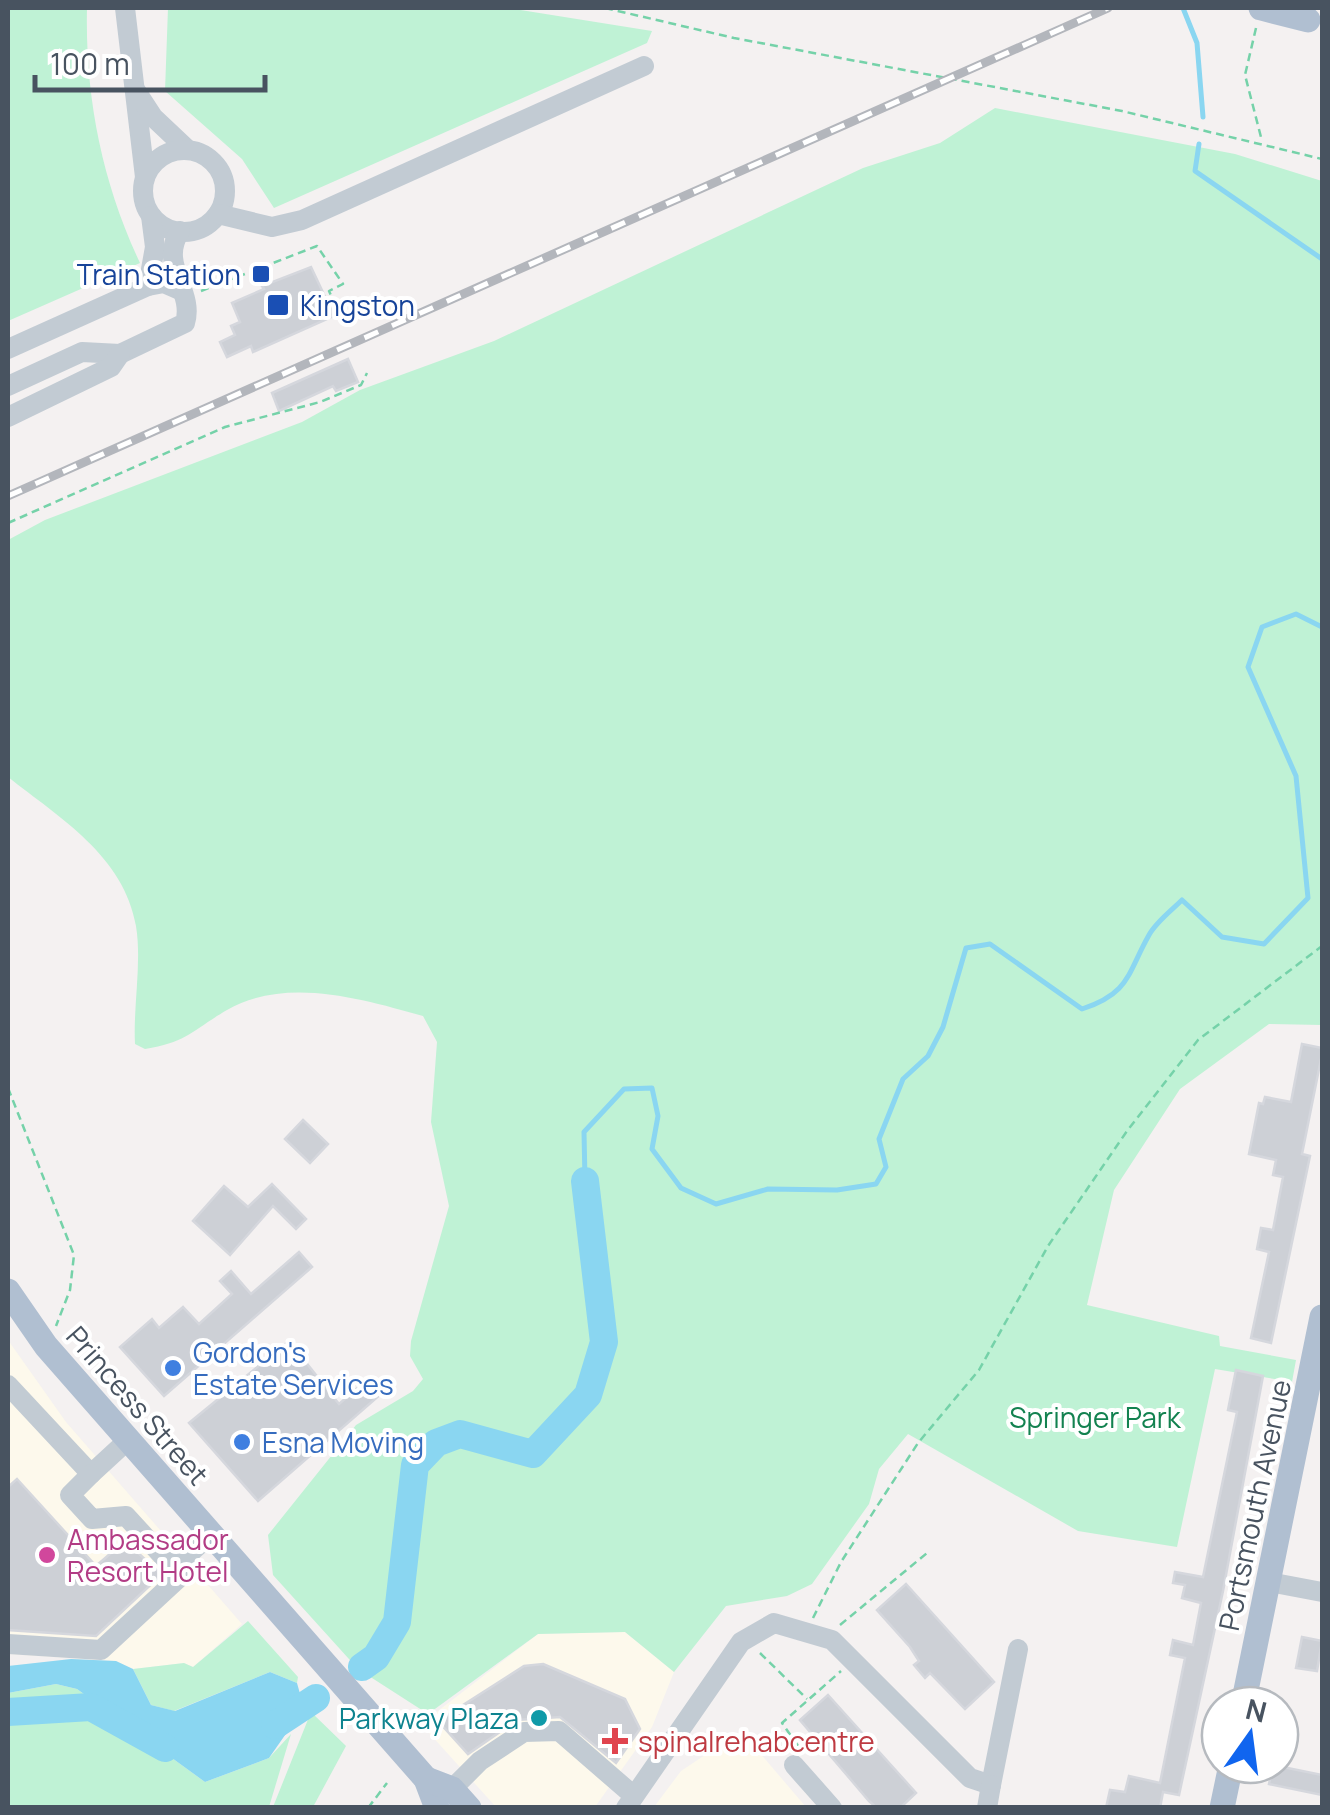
<svg xmlns="http://www.w3.org/2000/svg" width="1330" height="1815" viewBox="0 0 1330 1815" font-family="Manrope,sans-serif">
<style>
.commercial{fill:#fdf9ec}
.green{fill:#bff2d5}
.water{fill:#8ad6f1}
.lines{fill:none;stroke-linecap:round;stroke-linejoin:round}
.stream{stroke:#8ad6f1;stroke-width:5}
.river{stroke:#8ad6f1;stroke-width:28}
.building{fill:#cdd0d6;stroke:#d5d7dd;stroke-width:2.5}
.path{stroke:#75d2a9;stroke-width:2.5;stroke-dasharray:8 5;stroke-linecap:butt}
.minor{stroke:#c2cbd3;stroke-width:20}
.major{stroke:#b0bfd1;stroke-width:25}
.rail-casing{stroke:#b3b6bc;stroke-width:9}
.rail{stroke:#fff;stroke-width:5;stroke-dasharray:15;stroke-linecap:butt}
.major-bridge{stroke:#b0bfd1;stroke-width:25}
.transit-dot{fill:#1a4fb4;stroke:#fff;stroke-width:4}
.shop-dot{fill:#3f7fe0;stroke:#fff;stroke-width:4}
.hotel-dot{fill:#d1479c;stroke:#fff;stroke-width:4}
.culture-dot{fill:#0f9aa8;stroke:#fff;stroke-width:4}
.health-dot{fill:#e0444e;stroke:#fff;stroke-width:4}
.labels{text-anchor:middle;dominant-baseline:central;stroke-width:8;stroke-linejoin:round;paint-order:stroke}
.transit-label{font-size:28px;fill:#164399;stroke:#fff;text-anchor:end}
.shop-label{font-size:28px;fill:#366cbe;stroke:#fff;text-anchor:start}
.street-label{font-size:28px;fill:#485360;stroke:#fff}
.park-label{font-size:28px;fill:#138250;stroke:#fff}
.hotel-label{font-size:28px;fill:#b23c85;stroke:#fff;text-anchor:start}
.culture-label{font-size:28px;fill:#0d838f;stroke:#fff;text-anchor:end}
.health-label{font-size:28px;fill:#be3a42;stroke:#fff;text-anchor:start}
</style>
<rect width="100%" height="100%" fill="#f4f1f1"/>
<g class="commercial">
<polygon points="8,1340 66,1422 242,1624 193,1667 184,1663 133,1669 116,1661 8,1654"/>
<polygon points="625,1632 674,1672 652,1727 595,1807 496,1807 421,1724 538,1634"/>
<polygon points="741,1731 806,1807 654,1807 681,1771"/>
</g>
<g class="green">
<path d="M8,8H87C85,97 102,182 140,263L8,321Z"/>
<polygon points="168,8 508,8 652,31 647,43 274,208 242,159 165,91"/>
<path d="M995,108L1235,154L1322,181V1025L1269,1024L1180,1089L1114,1190L1087,1305L1219,1336L1220,1346L1296,1360L1292,1382L1215,1369L1177,1547L1078,1531L908,1434L879,1469L869,1504L812,1584L787,1596L726,1606L674,1672L625,1632L538,1634L428,1714L358,1669L273,1575L268,1535L356,1425L413,1391L423,1379L410,1356L411,1341L449,1206L431,1122L437,1042L423,1016C362,999 286,976 227,1010C191,1031 188,1042 145,1049L135,1044C133,1006 142,963 136,926C124,856 60,818 8,777V540L45,520L302,422L360,390L494,341L863,168L940,143Z"/>
<polygon points="248,1621 298,1677 297,1683 270,1672 174,1711 151,1705 133,1669 184,1663 193,1667"/>
<polygon points="56,1684 77,1689 205,1782 269,1758 291,1734 269,1807 8,1808 8,1693"/>
<polygon points="311,1712 346,1746 313,1807 273,1807"/>
</g>
<polygon class="water" points="71,1659 116,1661 133,1669 151,1705 175,1711 270,1672 297,1683 304,1708 269,1758 205,1782 77,1689 56,1684 8,1693 8,1666"/>
<g class="lines">
<g class="stream">
<polyline points="1183,8 1197,43 1203,117"/>
<polyline points="1199,144 1195,171 1322,259"/>
<path d="M585,1181L584,1132L624,1089L652,1088L658,1116L652,1149L681,1188L716,1204L768,1189L837,1190L876,1184L886,1167L879,1139L903,1079L928,1056L943,1027L966,948L990,944L1082,1009C1130,993 1127,974 1149,935C1156,922 1172,910 1182,900L1222,937L1264,944L1308,898L1296,776L1248,667L1262,627L1296,614L1322,627"/>
</g>
<g class="river">
<polyline points="362,1667 376,1657 397,1622 415,1465 436,1443 460,1434 533,1454 588,1395 604,1342 585,1181"/>
<polyline points="8,1712 91,1707 165,1748"/>
<polyline points="275,1725 316,1698"/>
</g>
</g>
<g class="building">
<polygon points="311,267 334,316 253,352 251,346 227,357 220,342 235,335 231,326 240,322 232,303 264,289 262,286"/>
<polygon points="348,359 358,382 336,391 333,386 279,411 272,393"/>
<polygon points="1302,1044 1322,1048 1322,1054 1302,1154 1310,1156 1271,1343 1251,1338 1269,1252 1257,1249 1261,1228 1273,1230 1283,1177 1273,1175 1276,1160 1249,1154 1259,1103 1263,1104 1265,1097 1291,1102"/>
<polygon points="303,1120 328,1144 310,1163 285,1139"/>
<polygon points="272,1184 306,1219 296,1229 273,1206 230,1255 193,1221 224,1186 248,1207"/>
<polygon points="299,1252 312,1267 164,1396 120,1347 152,1319 159,1328 183,1307 199,1324 232,1294 220,1281 231,1271 251,1294"/>
<polygon points="289,1341 339,1404 368,1379 381,1394 258,1501 189,1423"/>
<polygon points="1236,1370 1263,1376 1223,1591 1179,1795 1163,1792 1160,1808 1106,1808 1110,1790 1125,1792 1129,1776 1160,1783 1185,1658 1170,1655 1173,1640 1193,1645 1201,1603 1182,1598 1185,1585 1173,1583 1175,1572 1203,1577 1237,1412 1228,1410"/>
<polygon points="17,1479 96,1566 125,1541 159,1572 159,1577 96,1636 8,1630 8,1487"/>
<polygon points="906,1584 994,1682 965,1709 930,1673 925,1678 914,1665 919,1661 910,1647 877,1610"/>
<polygon points="1302,1637 1322,1641 1317,1671 1296,1668"/>
<polygon points="543,1664 625,1699 640,1729 616,1763 560,1717 517,1720 468,1754 438,1721 524,1666"/>
<polygon points="828,1695 916,1793 900,1808 877,1808 869,1801 800,1720"/>
<polygon points="1273,1765 1322,1775 1322,1795 1269,1784"/>
</g>
<g class="lines">
<g class="path">
<polyline points="605,8 734,38 1122,111 1322,159"/>
<polyline points="1256,28 1245,75 1262,141"/>
<polyline points="201,291 317,246 343,284 329,291 338,311"/>
<polyline points="8,523 225,427 320,402 361,385 367,373"/>
<polyline points="8,1088 74,1255 70,1290 56,1326"/>
<polyline points="813,1618 841,1562 918,1443 979,1370 1048,1246 1127,1131 1198,1040 1322,946"/>
<polyline points="840,1625 927,1553"/>
<polyline points="760,1653 807,1699"/>
<polyline points="798,1746 782,1723 841,1671"/>
<polyline points="368,1808 387,1783"/>
</g>
<g class="minor">
<polyline points="125,8 145,177"/>
<polyline points="136,91 153,117 188,150"/>
<circle cx="184" cy="191" r="41"/>
<polyline points="218,214 272,227 302,220 644,66"/>
<polyline points="148,286 155,247 151,216"/>
<polyline points="8,349 148,286 164,283 180,290"/>
<path d="M8,386L82,352L120,354L185,323C195,291 158,265 180,231"/>
<polyline points="8,417 111,367 120,354"/>
<polyline points="8,1385 91,1474 128,1440"/>
<polyline points="173,1568 211,1534"/>
<polyline points="1269,1582 1322,1592"/>
<polyline points="8,1644 101,1650 181,1576 126,1516 92,1519 70,1495 91,1474"/>
<polyline points="794,1765 832,1808"/>
<polyline points="452,1789 480,1761 524,1732 559,1731 634,1796"/>
<polyline points="626,1808 741,1642 774,1623 832,1640 970,1778 991,1785 1018,1649"/>
<polyline points="987,1808 991,1785"/>
</g>
<g class="major">
<polyline points="8,1291 46,1346 426,1779 437,1808"/>
<polyline points="1243,1705 1322,1317"/>
<polyline points="426,1779 452,1789 469,1808"/>
<polyline points="1222,1808 1231,1765"/>
</g>
<defs>
<polyline id="rail" points="8,496 1108,8"/>
</defs>
<use href="#rail" class="rail-casing"/>
<use href="#rail" class="rail"/>
<polyline class="major-bridge" points="1261,8 1308,20"/>
</g>
<g class="transit-dot">
<rect x="251" y="264" width="20" height="20" rx="5"/>
<rect x="266" y="293" width="24" height="24" rx="5"/>
</g>
<g class="shop-dot">
<circle cx="173" cy="1368" r="10"/>
<circle cx="242" cy="1442" r="10"/>
</g>
<circle class="hotel-dot" cx="47" cy="1555" r="10"/>
<circle class="culture-dot" cx="539" cy="1718" r="10"/>
<path class="health-dot" d="M610 1726h10v10h10v10h-10v10h-10v-10h-10v-10h10z"/>
<g class="labels">
<g class="transit-label">
<text x="241" y="274">Train Station</text>
<text x="300" y="305" text-anchor="start">Kingston</text>
</g>
<g class="shop-label">
<text x="193" y="1352">Gordon's<tspan x="193" dy="32">Estate Services</tspan></text>
<text x="262" y="1442">Esna Moving</text>
</g>
<g class="street-label">
<text transform="translate(138 1405) rotate(49)">Princess Street</text>
<text transform="translate(1254 1505) rotate(-78)">Portsmouth Avenue</text>
</g>
<g class="park-label">
<text x="1095" y="1417">Springer Park</text>
</g>
<g class="hotel-label">
<text x="67" y="1539">Ambassador<tspan x="67" dy="32">Resort Hotel</tspan></text>
</g>
<g class="culture-label">
<text x="519" y="1718">Parkway Plaza</text>
</g>
<g class="health-label">
<text x="638" y="1741">spinalrehabcentre</text>
</g>
</g>
<rect width="1330" height="1815" fill="none" stroke="#485360" stroke-width="20"/>
<g transform="translate(1250 1735) rotate(14)"><circle r="48" fill="#ffffff" stroke="#b6babf" stroke-width="2.5"/>
<path d="M0-8L18 38L0 25L-18 38Z" fill="#1065ef"/>
<text y="-15" font-size="28" font-weight="bold" text-anchor="middle" fill="#485360">N</text>
</g>
<path d="M35 75v15h230v-15" fill="none" stroke="#485360" stroke-width="5"/>
<text x="50" y="75" font-size="30" fill="#485360" stroke="#ffffff" stroke-width="8" paint-order="stroke">100 m</text>
</svg>
